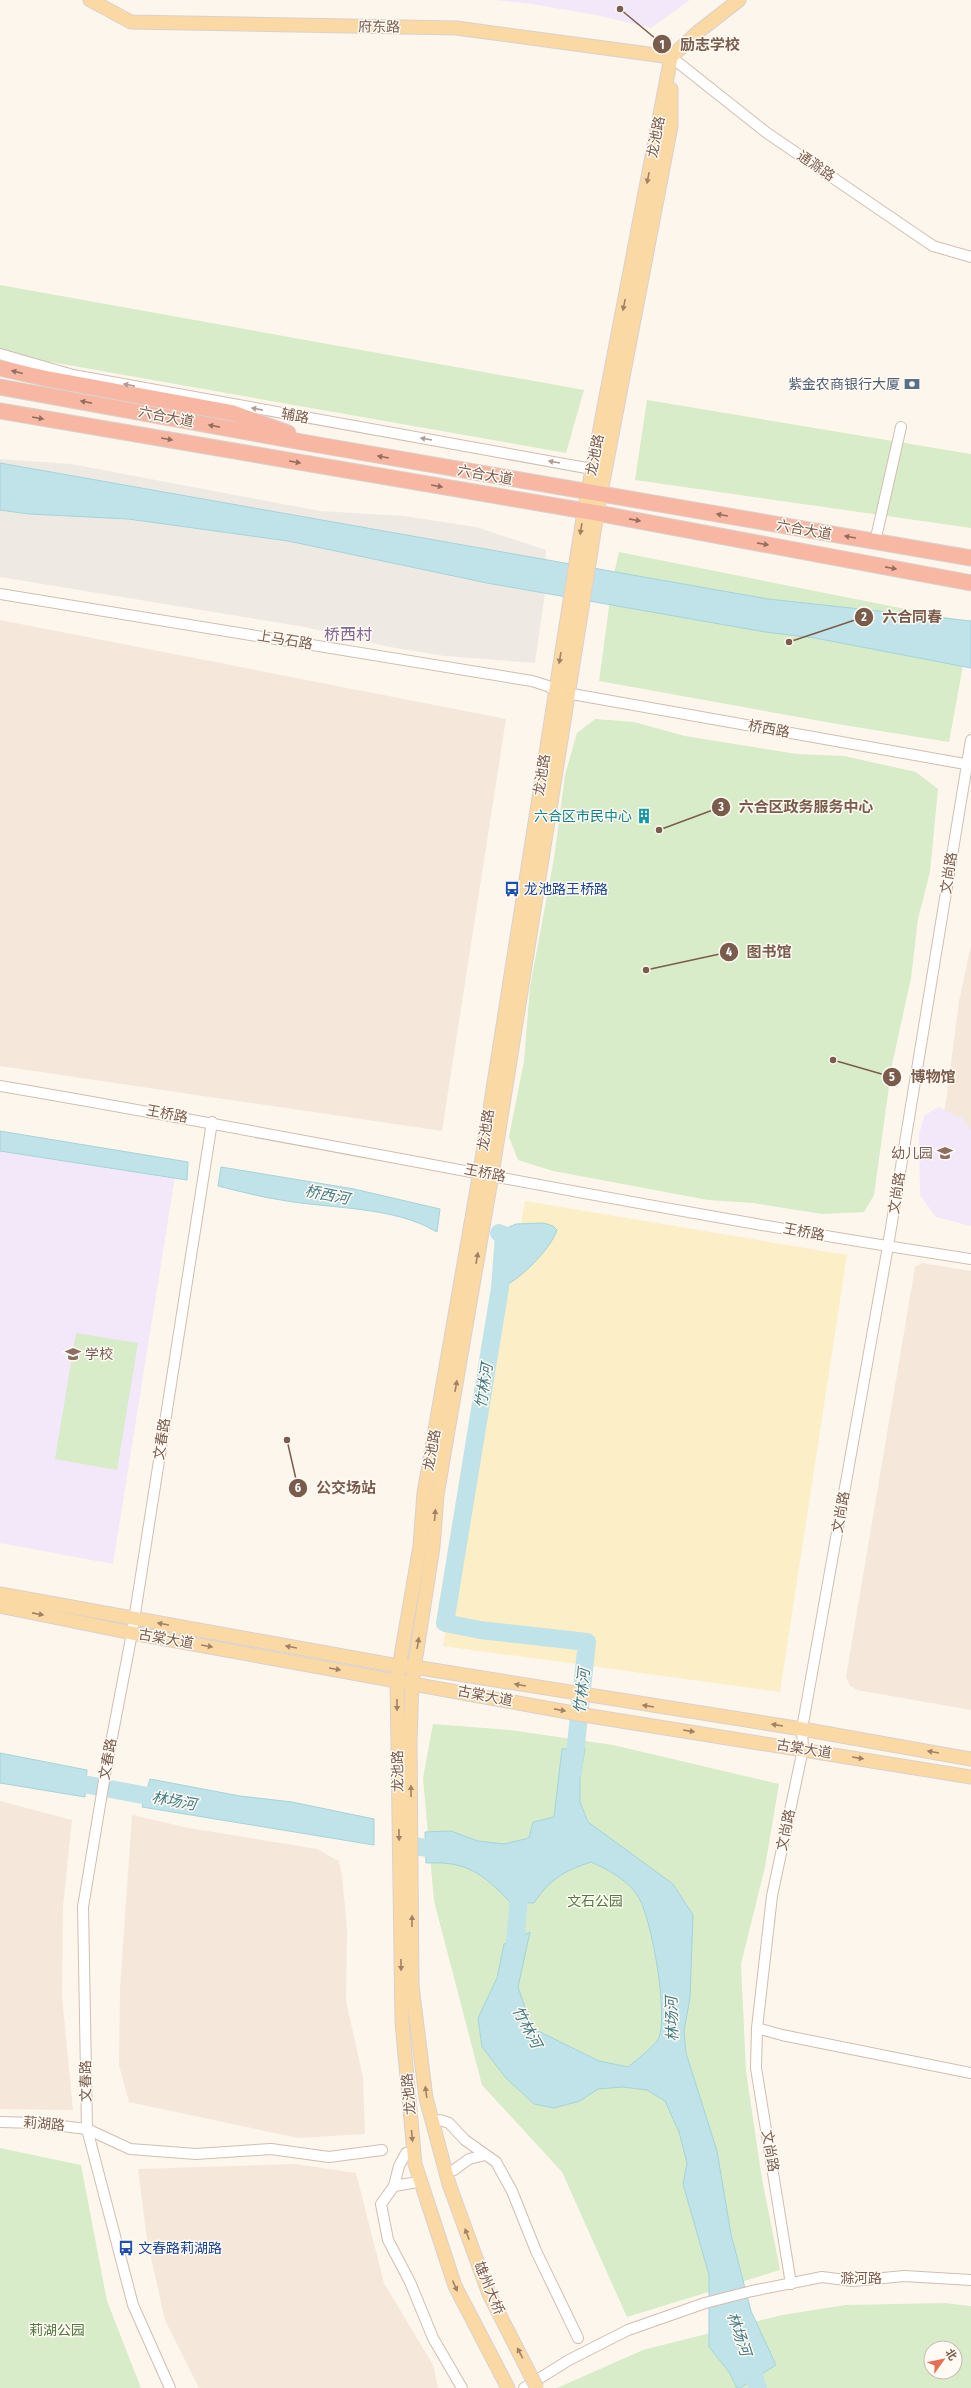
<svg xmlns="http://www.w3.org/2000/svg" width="971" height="2388" viewBox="0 0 971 2388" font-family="'Fira Sans Condensed','Noto Sans SC',sans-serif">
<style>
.residential{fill:#f5e8da}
.industrial{fill:#efe9e4}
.education{fill:#f3e8fa}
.green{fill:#d8ecc9;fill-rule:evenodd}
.sand{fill:#fcefc7}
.water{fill:#bfe3e8;stroke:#a5d3da}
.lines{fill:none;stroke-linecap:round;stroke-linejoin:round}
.river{stroke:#bfe3e8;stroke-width:18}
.minor-casing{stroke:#d1beb0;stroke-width:12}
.major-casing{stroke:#dad1cd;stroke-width:15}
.highway-casing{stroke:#dad1cd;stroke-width:17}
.minor{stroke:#fff;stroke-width:10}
.major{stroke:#fbd9a5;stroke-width:13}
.highway{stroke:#f7b7a3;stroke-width:15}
.major-bridge-casing{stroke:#dad1cd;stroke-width:15;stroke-linecap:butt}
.major-bridge{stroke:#fbd9a5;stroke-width:13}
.oneway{fill:#a18267}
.oneway2{fill:#936e5e}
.oneway3{fill:#af9d94}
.labels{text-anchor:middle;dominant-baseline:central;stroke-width:3;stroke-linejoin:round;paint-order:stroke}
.street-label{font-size:14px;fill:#7a5c4d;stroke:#fffaf3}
.service-label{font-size:14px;fill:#4e5e75;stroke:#fffaf3;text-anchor:end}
.culture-label{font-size:14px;fill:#0d838f;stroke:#fffaf3;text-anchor:end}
.transit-label{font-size:14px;fill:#164399;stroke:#fffaf3;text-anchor:start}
.education-label{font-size:14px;fill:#785e54;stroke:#fffaf3;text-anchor:end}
.park-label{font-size:14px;fill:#537a41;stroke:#fffaf3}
.water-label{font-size:15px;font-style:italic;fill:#437c86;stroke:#fffaf3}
.quarter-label{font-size:16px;fill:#846695;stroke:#fffaf3}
.leader{fill:none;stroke:#7a5c4d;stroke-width:1.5}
.callout-dot{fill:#7a5c4d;stroke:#fffaf3;stroke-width:1.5}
.mark-label{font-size:12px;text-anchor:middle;font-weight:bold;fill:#fff}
.callout-label{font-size:15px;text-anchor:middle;font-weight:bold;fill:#7a5c4d;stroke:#fffaf3;stroke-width:3;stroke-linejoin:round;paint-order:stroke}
</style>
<rect width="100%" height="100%" fill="#fdf6ec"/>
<g class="residential">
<polygon points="0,620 506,719 442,1131 0,1066"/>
<polygon points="971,945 971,1218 938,1142 946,1102 959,1001"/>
<polygon points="922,1263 971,1271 971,1710 857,1690 850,1686 846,1677 915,1267"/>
<polygon points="0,1801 72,1820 63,1907 62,1996 73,2110 0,2109"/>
<polygon points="132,1815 189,1828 317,1849 339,1861 342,1875 347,1930 346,2001 363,2077 365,2134 298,2138 129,2102 119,2065 120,1988"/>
<polygon points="295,2164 356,2173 384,2283 433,2365 438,2388 199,2388 165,2320 147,2240 138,2169"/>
</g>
<polygon class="industrial" points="0,459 71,464 320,511 404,516 476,527 546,550 545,593 535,663 444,656 390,647 305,627 0,577"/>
<g class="education">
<polygon points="494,0 690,0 651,28 596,15 531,4"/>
<polygon points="938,1107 964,1119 971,1130 971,1226 936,1217 920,1195 919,1136 924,1116"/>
<polygon points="0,1143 177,1164 113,1564 0,1543"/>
</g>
<g class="green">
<polygon points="0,285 584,390 566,453 0,353"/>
<polygon points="647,400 971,454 971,528 635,480"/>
<polygon points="619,552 971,622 949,742 837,724 599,681 613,578"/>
<polygon points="595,719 634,722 685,736 797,754 844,756 916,772 938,789 930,872 918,919 911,978 892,1065 874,1195 864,1212 822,1214 753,1203 708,1200 553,1171 518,1160 509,1137 524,1061 530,987 554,858 565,775 577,733"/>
<polygon points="76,1333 138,1343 117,1470 55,1459"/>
<polygon points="433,1724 510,1730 613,1745 779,1784 765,1867 741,1964 746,2071 762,2179 780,2270 627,2317 562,2172 482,2085 434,1901 423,1778"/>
<polygon points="0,2148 81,2165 107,2301 141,2388 0,2388"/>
<path d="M944,2303L971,2306V2388H557L643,2350L782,2315L846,2305ZM931,2348H955V2372H931Z"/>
</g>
<polygon class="sand" points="525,1201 847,1255 780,1692 443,1646"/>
<g class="water">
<polygon points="0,463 768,599 971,621 971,668 815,638 765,632 487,583 288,541 128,519 29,514 0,510"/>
<polygon points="0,1131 188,1162 187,1180 0,1151"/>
<path d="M221,1167L354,1189L440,1209L437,1232C394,1206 330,1209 281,1200C260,1197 239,1191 218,1186Z"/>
<path d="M544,1223L553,1226L557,1230C551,1249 518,1282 500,1288L497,1267L504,1235L509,1227L516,1224Z"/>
<path d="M585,1748L580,1779V1802L588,1822L673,1884L693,1915L690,1998L684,2031L686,2053L717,2151L731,2234L751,2311L776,2365L740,2388H737L729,2372L709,2347V2275L683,2184L687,2163L679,2132L665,2101L647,2090L623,2087L598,2089L580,2101L554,2108L534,2104L506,2078L482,2047L478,2018L497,1978L504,1944L530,1932L518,1987L532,2028L599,2061L628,2067C635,2061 656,2045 659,2038C668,2012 652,1921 639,1898C630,1881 607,1869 591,1862C564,1871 550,1879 534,1903L510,1902C482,1873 467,1861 426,1863L425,1832L451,1831L478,1841L504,1844L529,1838L533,1822L554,1817L562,1749Z"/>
<polygon points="0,1753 87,1770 85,1797 0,1783"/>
<polygon points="150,1779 240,1796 292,1802 374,1819 374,1845 142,1807"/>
</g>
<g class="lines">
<g class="river">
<polyline points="499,1233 504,1235 500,1288 445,1623 480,1630 587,1642 573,1772"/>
<polyline points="62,1780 169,1800"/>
<polyline points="415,1846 450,1852"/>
<polyline points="513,1963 520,1888 527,1880"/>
<polyline points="747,2357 758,2388"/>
</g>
<defs>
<g id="minor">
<polyline points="671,57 767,133 933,246 971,257"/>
<polyline points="0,354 73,375 592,469"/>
<polyline points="875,542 901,427"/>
<polyline points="0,594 532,681 548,686 555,691 971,765"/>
<path d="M0,1086C324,1141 646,1210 971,1259"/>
<polyline points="757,2028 782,2035 971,2073"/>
<polyline points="440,2120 449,2123 465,2140 496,2162 512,2191 536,2251 578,2338"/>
<polyline points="0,2122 37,2123 87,2129 130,2149 196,2154 271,2149 329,2157 382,2150"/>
<polyline points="406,2153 399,2166 394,2186 381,2204 388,2240 410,2282 433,2338 462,2388"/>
<polyline points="454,2170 469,2159 485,2155"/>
<polyline points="394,2186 418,2182"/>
<polyline points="791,2284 756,2068 757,2028 772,1896 803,1749 802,1729 888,1246 971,740"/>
<polyline points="170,2388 133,2305 87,2129 83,1907 106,1769 132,1633 212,1122"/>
<polyline points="524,2388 569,2360 628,2330 705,2303 752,2291 822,2277 853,2281 904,2276 971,2280"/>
</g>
<g id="major">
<polyline points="90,0 131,22 456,28 671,57"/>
<polyline points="0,1594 398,1666 414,1667 802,1729 971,1759"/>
<polyline points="0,1606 132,1633 584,1715 971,1777"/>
<polyline points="449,2184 426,2098 412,1986 410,1742 412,1682 433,1547 437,1495 492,1174 597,513 671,126 671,89"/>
<polyline points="508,2388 455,2286 415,2164 402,2022 397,1679 420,1546 424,1493 480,1172 584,512 671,57 698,32 739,0"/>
</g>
<g id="highway">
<polyline points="0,368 48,379 233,413 288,433"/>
<polyline points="0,387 313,444 971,558"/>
<polyline points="0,411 597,513 971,583"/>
</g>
</defs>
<use href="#minor" class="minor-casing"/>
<use href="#major" class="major-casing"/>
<use href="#highway" class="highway-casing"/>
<use href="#minor" class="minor"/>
<use href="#major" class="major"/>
<use href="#highway" class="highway"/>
<defs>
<polyline id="major-bridge" points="449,2184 489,2294 537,2388"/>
</defs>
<use href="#major-bridge" class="major-bridge-casing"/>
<use href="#major-bridge" class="major-bridge"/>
</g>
<defs><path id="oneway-solid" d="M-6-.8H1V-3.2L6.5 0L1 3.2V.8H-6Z"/></defs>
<g class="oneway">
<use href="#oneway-solid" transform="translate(648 178) rotate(101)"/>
<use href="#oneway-solid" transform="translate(624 305) rotate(101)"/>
<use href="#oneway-solid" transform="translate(581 529) rotate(99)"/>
<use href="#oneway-solid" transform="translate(560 658) rotate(99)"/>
<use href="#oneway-solid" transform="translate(477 1258) rotate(-80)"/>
<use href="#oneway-solid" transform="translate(456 1386) rotate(-80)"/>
<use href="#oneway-solid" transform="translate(435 1515) rotate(-85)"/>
<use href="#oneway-solid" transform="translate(38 1614) rotate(11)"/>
<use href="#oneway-solid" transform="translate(163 1624) rotate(-170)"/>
<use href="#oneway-solid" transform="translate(418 1643) rotate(-81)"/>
<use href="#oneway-solid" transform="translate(207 1646) rotate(10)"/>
<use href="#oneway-solid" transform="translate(291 1647) rotate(-170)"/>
<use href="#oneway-solid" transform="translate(335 1669) rotate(10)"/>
<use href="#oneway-solid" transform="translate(520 1685) rotate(-170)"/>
<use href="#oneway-solid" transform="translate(397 1705) rotate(90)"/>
<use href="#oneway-solid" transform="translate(648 1706) rotate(-171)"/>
<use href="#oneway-solid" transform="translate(560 1710) rotate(11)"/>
<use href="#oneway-solid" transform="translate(777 1725) rotate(-171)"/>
<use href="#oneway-solid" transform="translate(689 1731) rotate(9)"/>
<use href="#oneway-solid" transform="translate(933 1752) rotate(-170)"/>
<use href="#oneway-solid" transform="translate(858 1758) rotate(9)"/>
<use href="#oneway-solid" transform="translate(411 1791) rotate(-91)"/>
<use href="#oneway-solid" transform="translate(399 1835) rotate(89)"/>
<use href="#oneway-solid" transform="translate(412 1921) rotate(-89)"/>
<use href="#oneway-solid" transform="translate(401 1965) rotate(89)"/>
<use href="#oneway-solid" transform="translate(426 2092) rotate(-98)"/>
<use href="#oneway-solid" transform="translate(412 2136) rotate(85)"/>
<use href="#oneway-solid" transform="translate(467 2234) rotate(-111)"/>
<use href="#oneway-solid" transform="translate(455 2286) rotate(66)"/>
<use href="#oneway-solid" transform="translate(520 2353) rotate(-118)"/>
</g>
<g class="oneway2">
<use href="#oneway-solid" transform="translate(17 372) rotate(-166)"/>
<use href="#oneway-solid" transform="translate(86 402) rotate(-169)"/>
<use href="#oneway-solid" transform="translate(38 418) rotate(10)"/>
<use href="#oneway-solid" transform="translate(214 426) rotate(-169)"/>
<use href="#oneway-solid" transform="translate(167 439) rotate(10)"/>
<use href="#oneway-solid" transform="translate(383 457) rotate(-170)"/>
<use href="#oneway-solid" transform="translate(295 462) rotate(10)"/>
<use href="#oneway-solid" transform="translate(437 486) rotate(10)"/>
<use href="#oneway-solid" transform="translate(722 515) rotate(-170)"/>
<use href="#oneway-solid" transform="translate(635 520) rotate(11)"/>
<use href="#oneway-solid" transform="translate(850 537) rotate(-170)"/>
<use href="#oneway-solid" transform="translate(763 544) rotate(11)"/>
<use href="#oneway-solid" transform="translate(891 568) rotate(11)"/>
</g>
<g class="oneway3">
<use href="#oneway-solid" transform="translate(129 385) rotate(-169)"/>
<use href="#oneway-solid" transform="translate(257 409) rotate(-169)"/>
<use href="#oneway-solid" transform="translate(426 439) rotate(-170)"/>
<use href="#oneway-solid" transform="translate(554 462) rotate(-170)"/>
</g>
<defs>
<symbol id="bank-bare" viewBox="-9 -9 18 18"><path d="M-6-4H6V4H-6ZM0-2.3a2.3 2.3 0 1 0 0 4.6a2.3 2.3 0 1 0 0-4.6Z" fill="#5c6f8a" stroke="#fffaf3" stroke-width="2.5" paint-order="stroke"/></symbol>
<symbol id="building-bare" viewBox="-9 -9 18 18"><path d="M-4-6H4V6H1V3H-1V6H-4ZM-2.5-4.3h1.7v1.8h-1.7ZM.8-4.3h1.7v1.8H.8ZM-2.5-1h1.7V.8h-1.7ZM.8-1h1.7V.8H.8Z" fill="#0f9aa8" stroke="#fffaf3" stroke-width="2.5" paint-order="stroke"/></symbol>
<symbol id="bus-bare" viewBox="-9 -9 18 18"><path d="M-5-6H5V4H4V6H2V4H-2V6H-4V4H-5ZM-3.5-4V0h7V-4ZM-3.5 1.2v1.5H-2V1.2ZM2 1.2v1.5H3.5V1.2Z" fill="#1a4fb4" stroke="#fffaf3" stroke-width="2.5" paint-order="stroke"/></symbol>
<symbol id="school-bare" viewBox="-9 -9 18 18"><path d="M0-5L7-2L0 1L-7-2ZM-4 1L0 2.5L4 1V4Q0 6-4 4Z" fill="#8d6e63" stroke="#fffaf3" stroke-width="2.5" paint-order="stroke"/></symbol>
</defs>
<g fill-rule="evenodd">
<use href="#bank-bare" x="901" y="373" width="22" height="22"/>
<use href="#building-bare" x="633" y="805" width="22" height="22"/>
<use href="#bus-bare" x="501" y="878" width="22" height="22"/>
<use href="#school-bare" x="934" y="1142" width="22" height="22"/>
<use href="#school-bare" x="62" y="1343" width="22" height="22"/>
<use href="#bus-bare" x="115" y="2237" width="22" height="22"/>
</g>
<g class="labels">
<g class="street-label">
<text transform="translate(379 27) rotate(1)">府东路</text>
<text transform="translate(656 137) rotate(-79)">龙池路</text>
<text transform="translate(816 166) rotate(34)">通滁路</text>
<text transform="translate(295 416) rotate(10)">辅路</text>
<text transform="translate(166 417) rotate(11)">六合大道</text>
<text transform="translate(595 455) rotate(-79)">龙池路</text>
<text transform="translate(485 475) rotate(10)">六合大道</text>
<text transform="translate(804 530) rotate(10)">六合大道</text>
<text transform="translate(285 640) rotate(9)">上马石路</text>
<text transform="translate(769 729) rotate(10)">桥西路</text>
<text transform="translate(542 775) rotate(-81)">龙池路</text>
<text transform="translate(949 873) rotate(-81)">文尚路</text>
<text transform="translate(167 1114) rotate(10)">王桥路</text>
<text transform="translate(486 1130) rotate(-81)">龙池路</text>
<text transform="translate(485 1173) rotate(11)">王桥路</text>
<text transform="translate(897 1193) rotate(-81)">文尚路</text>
<text transform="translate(804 1232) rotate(10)">王桥路</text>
<text transform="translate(162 1439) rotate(-81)">文春路</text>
<text transform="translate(432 1450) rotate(-80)">龙池路</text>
<text transform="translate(841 1512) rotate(-80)">文尚路</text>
<text transform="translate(166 1639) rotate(10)">古棠大道</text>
<text transform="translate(485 1696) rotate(11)">古棠大道</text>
<text transform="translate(804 1749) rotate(9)">古棠大道</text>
<text transform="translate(108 1759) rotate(-80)">文春路</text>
<text transform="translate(398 1771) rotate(-91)">龙池路</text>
<text transform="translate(786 1830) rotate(-78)">文尚路</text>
<text transform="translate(86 2081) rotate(-91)">文春路</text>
<text transform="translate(409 2094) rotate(-95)">龙池路</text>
<text transform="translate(44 2124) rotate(5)">莉湖路</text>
<text transform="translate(770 2151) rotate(80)">文尚路</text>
<text x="861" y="2278">滁河路</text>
<text transform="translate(489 2288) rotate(67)">雄州大桥</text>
</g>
<g class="service-label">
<text x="900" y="384">紫金农商银行大厦</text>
</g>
<g class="culture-label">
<text x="632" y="816">六合区市民中心</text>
</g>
<g class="transit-label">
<text x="524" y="889">龙池路王桥路</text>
<text x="138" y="2248">文春路莉湖路</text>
</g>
<g class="education-label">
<text x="933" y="1153">幼儿园</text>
<text x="85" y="1354" text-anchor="start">学校</text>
</g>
<g class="park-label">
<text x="595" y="1901">文石公园</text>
<text x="57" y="2330">莉湖公园</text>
</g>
<g class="water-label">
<text transform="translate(327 1195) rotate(11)">桥西河</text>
<text transform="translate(484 1386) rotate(-81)">竹林河</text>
<text transform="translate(582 1691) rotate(-84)">竹林河</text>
<text transform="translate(174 1801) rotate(10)">林场河</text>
<text transform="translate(672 2019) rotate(-91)">林场河</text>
<text transform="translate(527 2027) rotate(62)">竹林河</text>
<text transform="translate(739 2334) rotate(71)">林场河</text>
</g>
<g class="quarter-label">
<text x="348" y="634">桥西村</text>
</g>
</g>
<path class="leader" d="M620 9L662 44M789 642L864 617M659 830L721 807M646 970L729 952M833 1060L892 1077M287 1440L298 1488"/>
<g class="callout-dot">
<circle cx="620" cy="9" r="4"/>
<circle cx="789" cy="642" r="4"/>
<circle cx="659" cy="830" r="4"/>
<circle cx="646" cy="970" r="4"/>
<circle cx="833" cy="1060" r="4"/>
<circle cx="287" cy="1440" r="4"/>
<circle cx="662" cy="44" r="10"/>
<circle cx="864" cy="617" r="10"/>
<circle cx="721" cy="807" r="10"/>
<circle cx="729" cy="952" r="10"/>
<circle cx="892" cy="1077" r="10"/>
<circle cx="298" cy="1488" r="10"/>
</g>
<g class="mark-label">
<text x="662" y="49">1</text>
<text x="864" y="621">2</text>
<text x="721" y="811">3</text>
<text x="729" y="956">4</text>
<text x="892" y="1081">5</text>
<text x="298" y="1492">6</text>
</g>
<g class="callout-label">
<text x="710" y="50">励志学校</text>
<text x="912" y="622">六合同春</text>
<text x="806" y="812">六合区政务服务中心</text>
<text x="769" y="957">图书馆</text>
<text x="933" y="1082">博物馆</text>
<text x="346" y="1493">公交场站</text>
</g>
<g transform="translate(943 2360) rotate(57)"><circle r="19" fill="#fffaf3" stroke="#cabbb1"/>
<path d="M0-3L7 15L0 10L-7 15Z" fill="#e76f51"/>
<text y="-6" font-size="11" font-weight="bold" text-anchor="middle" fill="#7a5c4d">北</text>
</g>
</svg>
